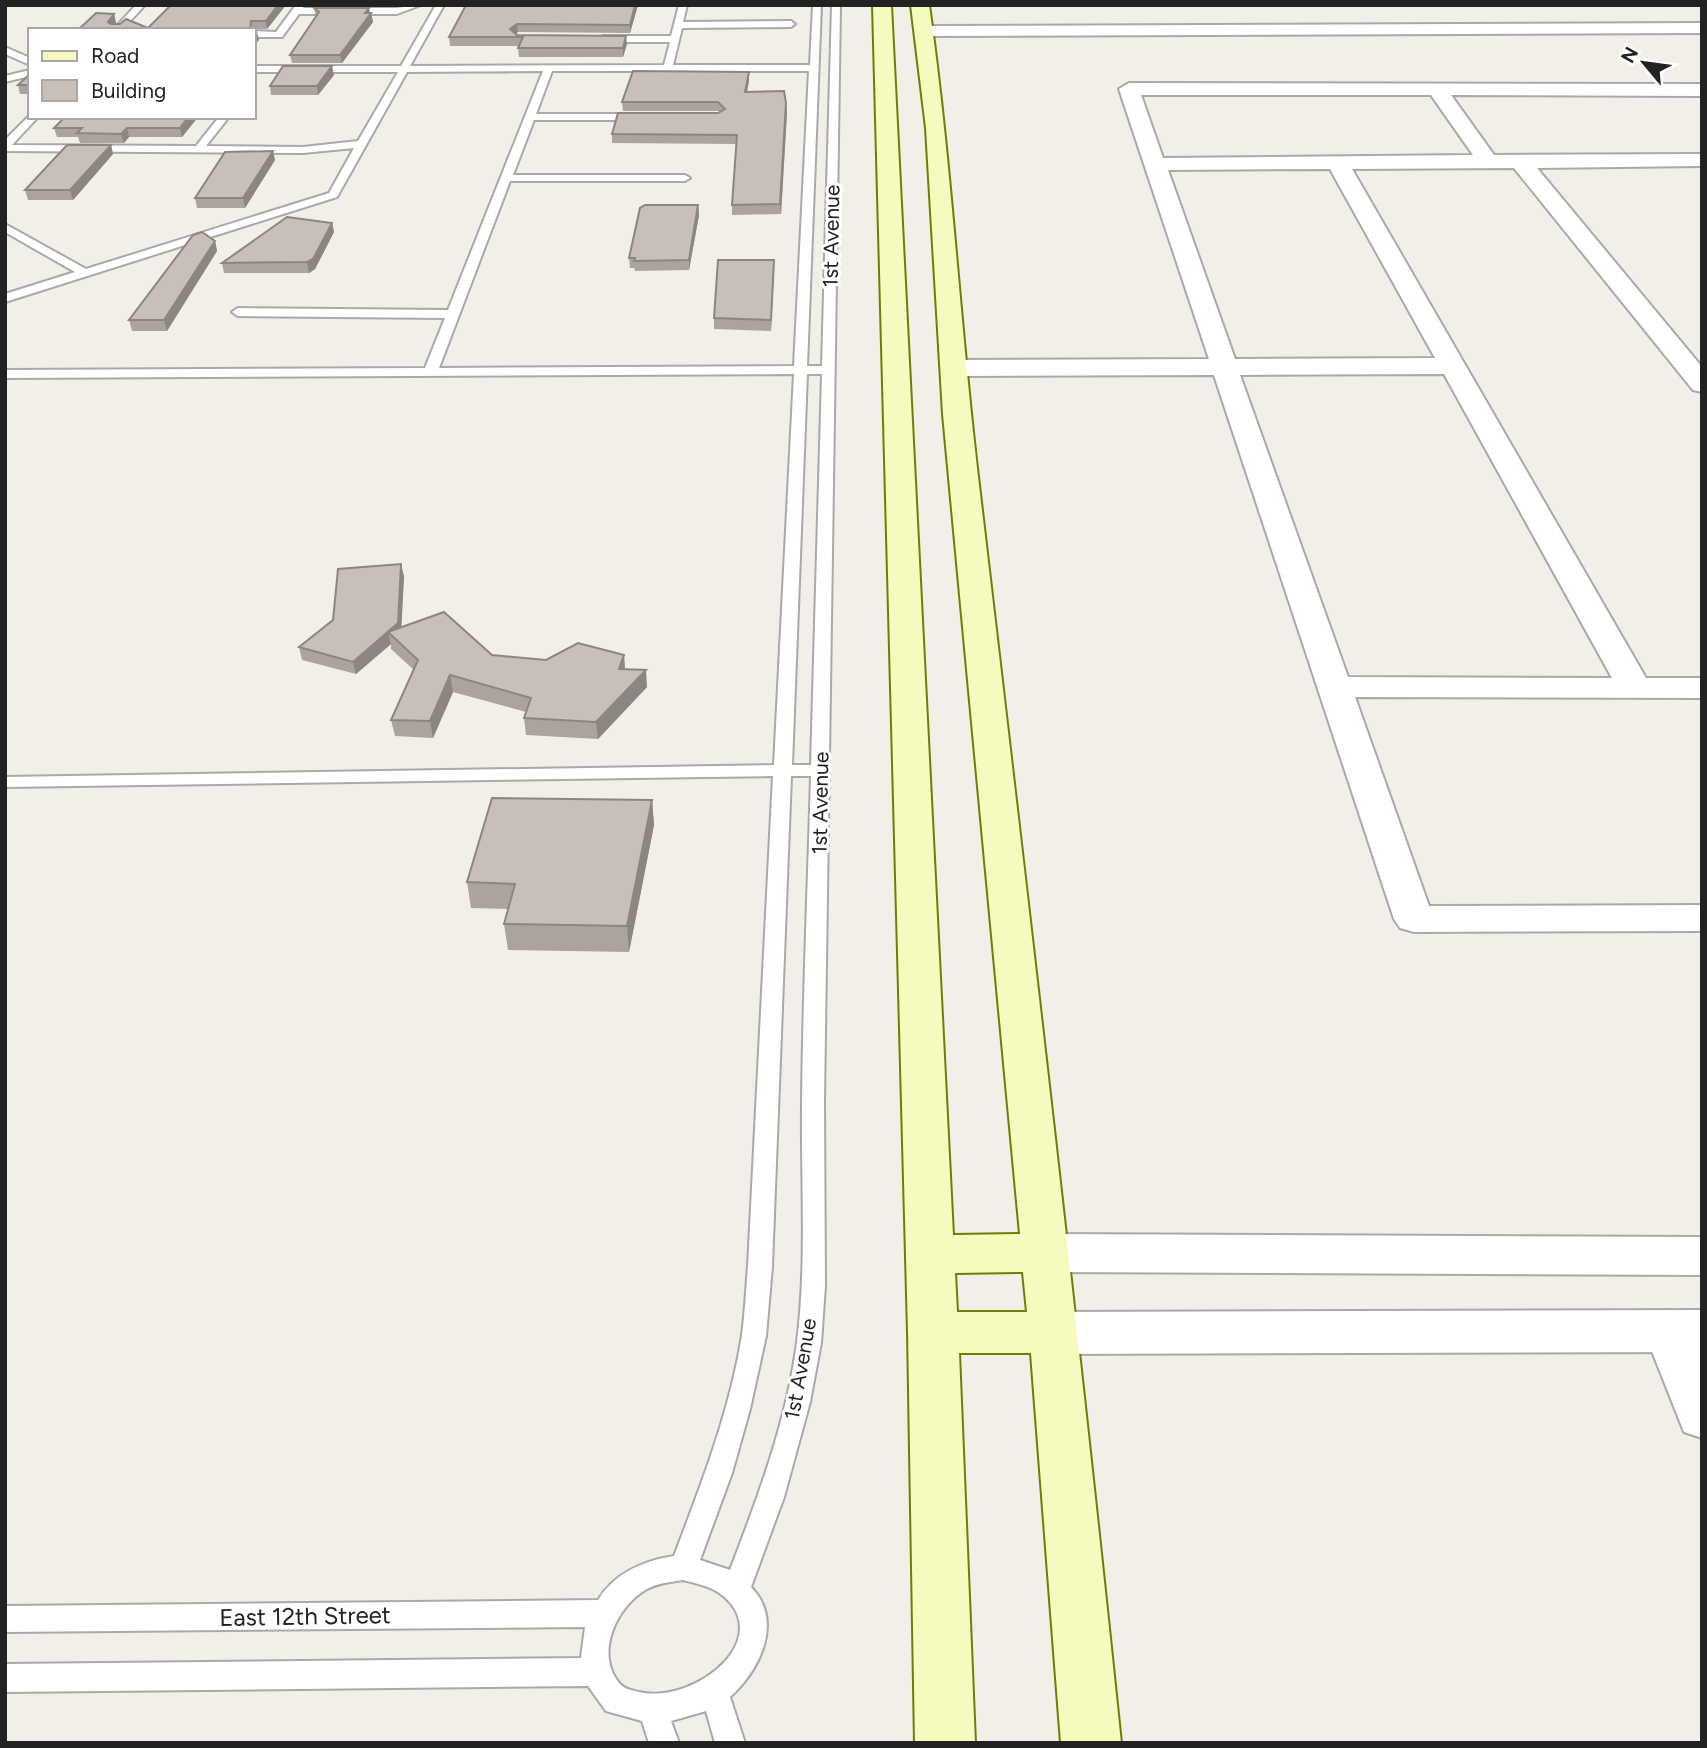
<svg xmlns="http://www.w3.org/2000/svg" width="1707" height="1748" viewBox="0 0 1707 1748" font-family="Figtree,sans-serif">
<style>
.lines{fill:none;stroke-linecap:round;stroke-linejoin:round}
.service-casing{stroke:#a9a9a9;stroke-width:4}
.minor-casing{stroke:#a9a9a9;stroke-width:4}
.tertiary-casing{stroke:#a9a9a9;stroke-width:4}
.secondary-casing{stroke:#707d05;stroke-width:4}
.service{fill:#fff;fill-rule:evenodd}
.minor{fill:#fff;fill-rule:evenodd}
.tertiary{fill:#fff;fill-rule:evenodd}
.secondary{fill:#f7fabf;fill-rule:evenodd}
.wall{fill:#aba49e}
.shaded-wall{fill:#8b8681}
.building{fill:#c7bfb8;stroke:#8b8681;stroke-width:2}
.labels{text-anchor:middle;dominant-baseline:central;stroke-width:6;stroke-linejoin:round;paint-order:stroke}
.street-label{font-size:21px;fill:#222;stroke:#fff}
.near-street-label{font-size:24px;fill:#222;stroke:#fff}
</style>
<rect width="100%" height="100%" fill="#f2efe9"/>
<g class="lines">
<defs>
<g id="service">
<polygon points="136,5 145,5 122,30 113,30"/>
<polygon points="296,5 305,5 303,8 396,8 421,5 397,14 299,14 282,37 254,37 254,31 276,32"/>
<path d="M436,5H444L410,66L664,65L670,42H603L598,39L603,36H671L679,5H687L683,22L791,21L795,24L791,27L682,28L673,65H810L813,5H821L807,366H822L832,5H840L824,1101L825,1286L821,1343L810,1402L784,1497L751,1587C784,1621 760,1670 730,1697L745,1743H715L706,1711L671,1721L679,1743H649L642,1721L606,1711L588,1686L5,1692V1664L581,1658L585,1627L5,1632V1606L598,1600C615,1573 642,1561 674,1556C701,1485 730,1411 742,1335C745,1313 746,1289 748,1266L773,776L5,787V777L774,765L794,374L5,378V370L425,368L445,318L238,316L232,312L238,308L448,310L543,71L407,72L337,197L5,302V294L75,272L5,232V224L86,269L329,193L354,148L303,153L5,151V140L30,115L38,117L12,145L196,146L219,117H229L206,146L303,147L358,141L398,72H254V66H401ZM552,71H809L794,366L439,368L510,181H685L690,178L685,175H513L534,120H641L646,117L641,114H536ZM807,374H822L811,765H792ZM791,776H811C808,885 803,994 802,1104C801,1182 807,1263 797,1342C787,1420 758,1497 730,1570L700,1560L732,1473L750,1409L766,1336L772,1266ZM683,1580C694,1583 709,1586 718,1592C780,1635 697,1705 639,1692C632,1690 626,1690 620,1684C594,1655 616,1606 647,1589C658,1583 671,1582 683,1580Z"/>
<polygon points="5,47 30,58 30,65 5,54"/>
<polygon points="30,70 30,76 5,82 5,76"/>
</g>
<g id="minor">
<polygon points="1702,23 1702,33 924,36 915,31 924,26"/>
<path d="M1129,83L1702,84V96L1451,95L1494,155L1702,154V166L1537,168L1702,367V392L1693,390L1514,168L1352,169L1646,678H1702V698L1355,697L1429,906L1702,905V931L1414,932L1400,928L1394,919L1214,375L954,376L945,374L941,368L945,362L954,360L1209,359L1119,89ZM1141,95H1431L1473,155L1163,158ZM1330,169L1435,358L1235,359L1168,170ZM1444,374L1612,678L1348,677L1240,375Z"/>
<polygon points="1669,1310 1687,1316 1702,1351 1702,1438 1684,1432 1644,1331 1651,1316"/>
</g>
<g id="tertiary">
<polygon points="1046,1234 1702,1237 1702,1275 1046,1272 1029,1266 1022,1253 1029,1240"/>
<polygon points="1702,1310 1702,1352 1054,1354 1036,1348 1029,1333 1036,1318 1054,1312"/>
</g>
<path id="secondary" d="M873,5H891L953,1235L1020,1234L943,414L926,128L911,5H929C951,159 959,314 977,468C1027,893 1077,1317 1121,1743H1061L1031,1353H959L975,1743H915L908,1332ZM1023,1272L1027,1312H957L955,1273Z"/>
</defs>
<use href="#service" class="service-casing"/>
<use href="#minor" class="minor-casing"/>
<use href="#tertiary" class="tertiary-casing"/>
<use href="#secondary" class="secondary-casing"/>
<use href="#service" class="service"/>
<use href="#minor" class="minor"/>
<use href="#tertiary" class="tertiary"/>
<use href="#secondary" class="secondary"/>
</g>
<g class="wall">
<polygon points="286,5 267,29 78,30 114,14 116,23 115,24 148,28"/>
<polygon points="466,5 638,5 630,33 518,32 516,34 517,35 627,44 623,57 519,57 518,48 519,46 450,46 449,37"/>
<polygon points="314,8 369,8 370,13 371,13 373,22 342,63 292,63 290,55 316,17"/>
<polygon points="30,74 30,94 20,94 18,85"/>
<polygon points="334,75 318,95 271,95 270,86"/>
<polygon points="749,81 747,92 787,112 781,214 732,215 732,205 736,144 612,143 612,134 719,112 718,111 623,111 622,102"/>
<polygon points="198,117 182,137 129,137 124,143 80,143 78,137 57,137 54,128"/>
<polygon points="111,145 113,154 73,200 28,200 25,190"/>
<polygon points="275,160 245,208 197,208 195,198"/>
<polygon points="698,205 699,215 689,270 635,271 634,268 630,268 629,258"/>
<polygon points="332,223 334,232 315,269 309,273 224,273 222,263"/>
<polygon points="215,241 217,251 167,331 132,331 129,320"/>
<polygon points="774,270 771,331 714,329 714,318"/>
<polygon points="404,576 401,628 492,655 546,660 624,655 625,669 647,687 598,739 526,735 524,718 526,712 453,692 433,738 395,736 391,720 414,670 391,649 391,644 356,674 302,660 299,647"/>
<polygon points="652,800 654,825 629,952 508,950 504,924 508,909 471,908 467,882"/>
</g>
<g class="shaded-wall">
<polygon points="278,5 286,5 267,29 266,21"/>
<polygon points="635,5 638,5 630,33 630,25"/>
<polygon points="369,8 370,15 371,13 373,22 342,63 340,55"/>
<polygon points="114,14 116,23 110,30 108,22"/>
<polygon points="517,24 518,32 511,37 510,29"/>
<polygon points="257,31 259,40 254,46 254,36"/>
<polygon points="626,36 627,44 623,57 623,48"/>
<polygon points="332,66 334,75 318,95 317,86"/>
<polygon points="749,72 749,81 745,101 745,92"/>
<polygon points="786,103 787,112 781,214 780,204"/>
<polygon points="188,117 198,117 182,137 180,128"/>
<polygon points="127,128 129,137 124,143 121,134"/>
<polygon points="111,145 113,154 73,200 70,190"/>
<polygon points="273,151 275,160 245,208 243,198"/>
<polygon points="698,205 699,215 689,270 689,260"/>
<polygon points="332,223 334,232 315,269 309,273 307,262"/>
<polygon points="215,241 217,251 167,331 164,320"/>
<polygon points="774,260 774,270 771,331 771,320"/>
<polygon points="401,564 404,576 401,635 388,632 391,644 356,674 353,662"/>
<polygon points="624,655 625,672 619,669"/>
<polygon points="646,670 647,687 598,739 596,722"/>
<polygon points="450,675 453,692 433,738 430,721"/>
<polygon points="652,800 654,825 629,952 627,926"/>
</g>
<g class="building">
<polygon points="171,5 278,5 266,21 251,21 250,30 78,30 96,13 114,14 108,22 111,24 120,24 126,19 148,28"/>
<polygon points="466,5 635,5 630,25 517,24 510,29 517,35 626,36 623,48 518,48 523,37 449,37"/>
<polygon points="314,8 369,8 365,13 371,13 340,55 290,55 319,12"/>
<polygon points="283,66 332,66 317,86 270,86"/>
<polygon points="633,71 749,72 745,92 784,91 786,103 780,204 732,205 737,135 612,134 618,113 718,113 725,109 718,102 622,102"/>
<polygon points="30,74 30,85 18,85"/>
<polygon points="65,117 188,117 180,128 127,128 121,134 77,133 82,128 54,128"/>
<polygon points="67,145 111,145 70,190 25,190"/>
<polygon points="273,151 243,198 195,198 225,152"/>
<polygon points="645,205 698,205 689,260 634,261 635,258 629,258 640,208"/>
<polygon points="287,217 332,223 313,259 307,262 222,263"/>
<polygon points="202,232 215,241 164,320 129,320 193,235"/>
<polygon points="718,260 774,260 771,320 714,318"/>
<polygon points="401,564 398,623 353,662 299,647 333,620 338,569"/>
<polygon points="444,612 492,655 546,660 578,643 624,655 619,669 646,670 596,722 524,718 531,698 450,675 430,721 391,720 418,660 388,632"/>
<polygon points="492,798 652,800 627,926 504,924 515,884 467,882"/>
</g>
<g class="labels">
<g class="street-label">
<text transform="translate(831 236) rotate(-89)">1st Avenue</text>
<text transform="translate(820 803) rotate(-89)">1st Avenue</text>
<text transform="translate(800 1369) rotate(-80)">1st Avenue</text>
</g>
<g class="near-street-label">
<text transform="translate(305 1616) rotate(-1)">East 12th Street</text>
</g>
</g>
<rect width="1707" height="1748" fill="none" stroke="#222222" stroke-width="14"/>
<rect x="28" y="28" width="228" height="91" fill="#ffffff" stroke="#a7a7a7" stroke-width="2"/>
<rect x="42" y="51" width="35" height="10" fill="#f7fabf" stroke="#a7a7a7" stroke-width="2"/>
<text x="91" y="63" font-size="21" fill="#222222">Road</text>
<rect x="42" y="80" width="35" height="21" fill="#c7bfb8" stroke="#a7a7a7" stroke-width="2"/>
<text x="91" y="98" font-size="21" fill="#222222">Building</text>
<g transform="translate(1644 63) rotate(299)" stroke="#ffffff" stroke-width="5" paint-order="stroke">
<path d="M0-5L12 26L0 18L-12 26Z" fill="#222222"/>
<text y="-10" font-size="19" font-weight="bold" text-anchor="middle" fill="#222222">N</text>
</g>
</svg>
